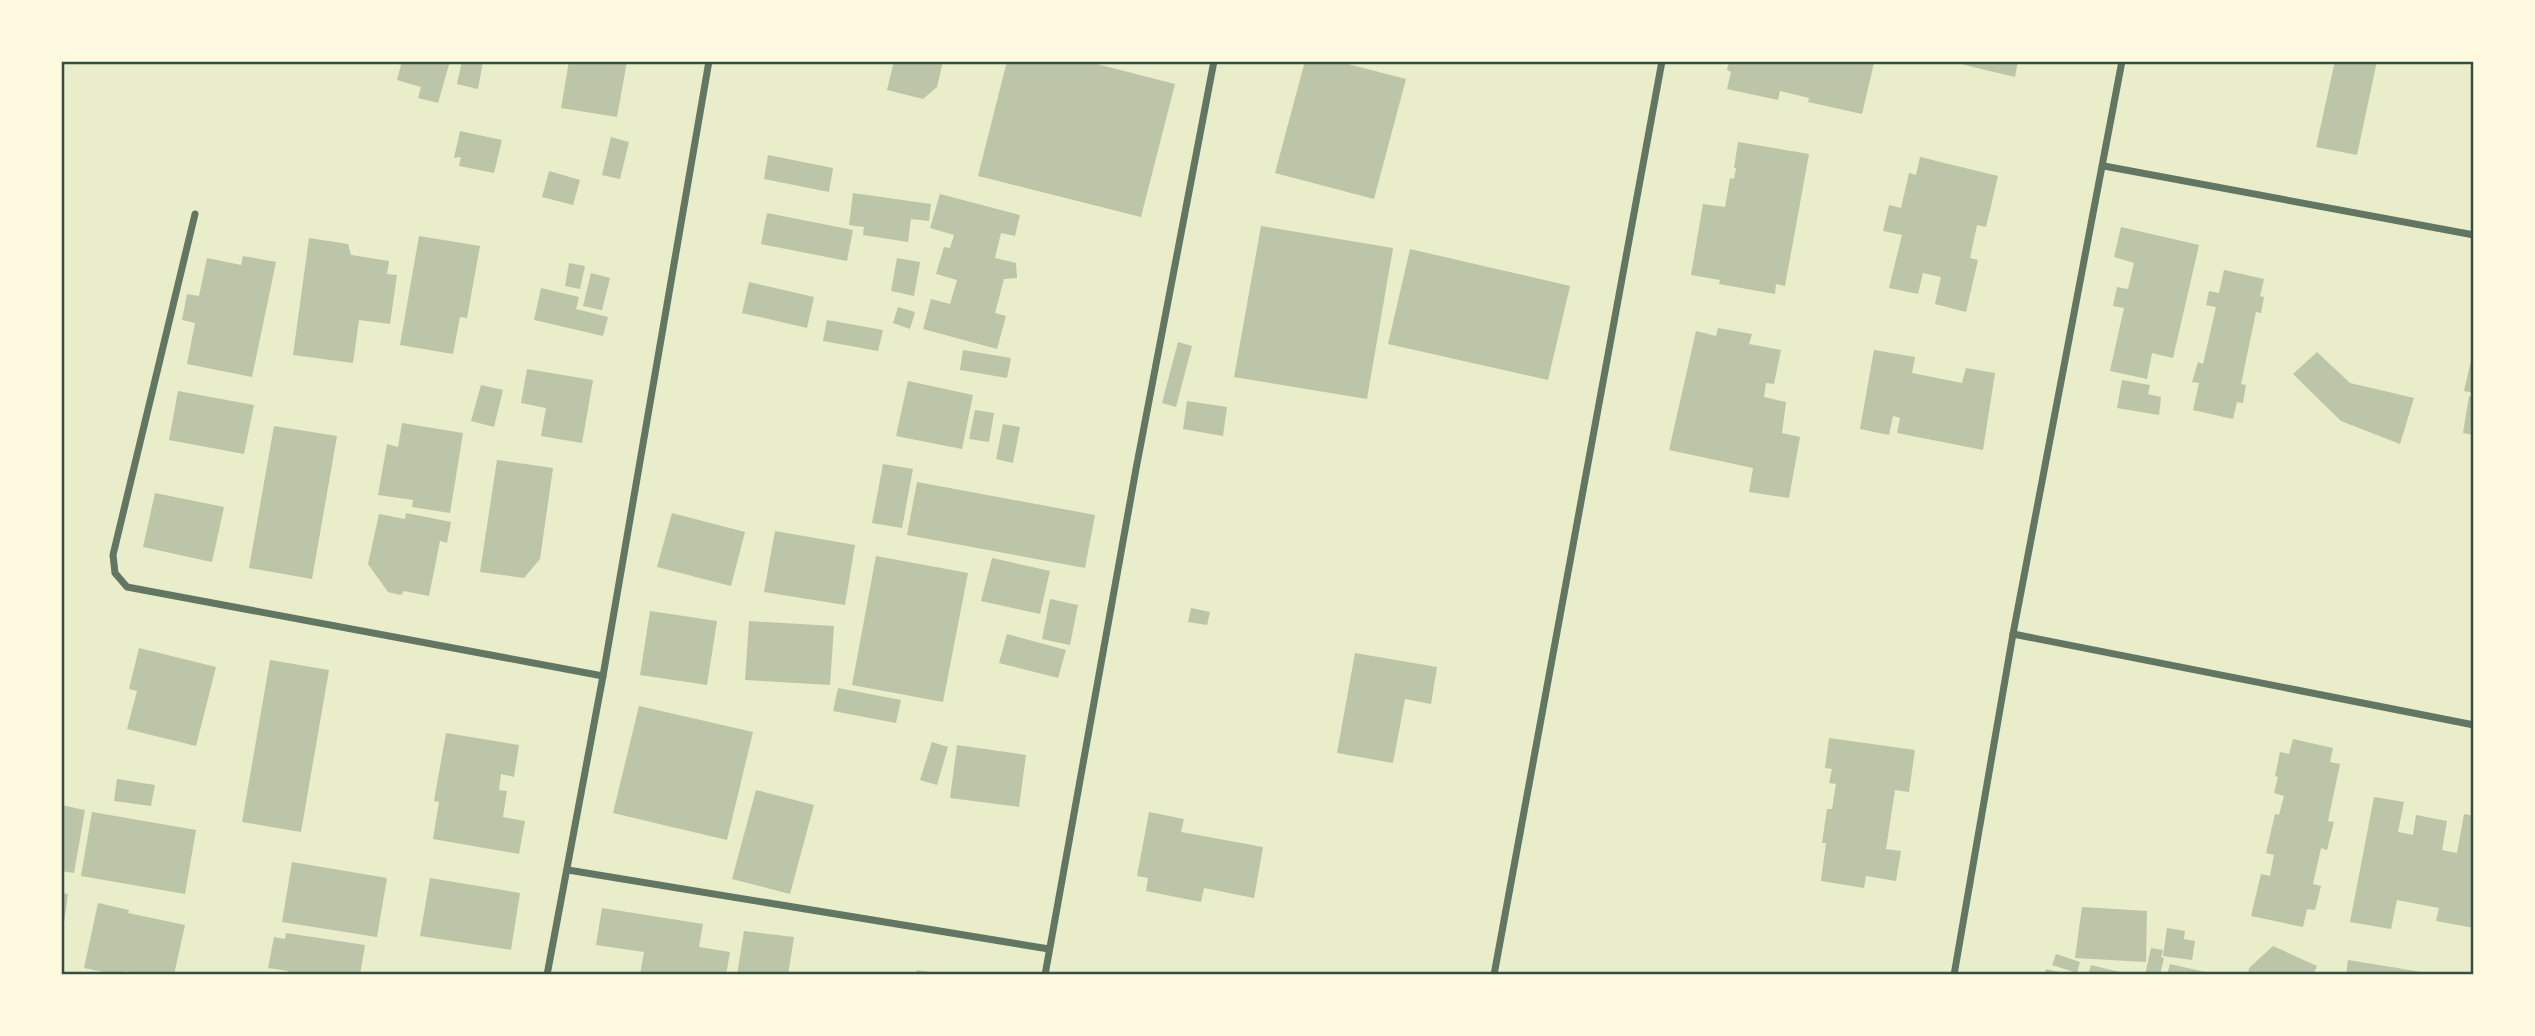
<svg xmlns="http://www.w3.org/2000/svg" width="2535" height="1036" viewBox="0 0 2535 1036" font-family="Poppins,sans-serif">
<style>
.building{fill:#bcc5a7}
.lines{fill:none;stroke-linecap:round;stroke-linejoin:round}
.minor{stroke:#617663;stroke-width:7}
.neatline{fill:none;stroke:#344e41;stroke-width:2.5}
</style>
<rect width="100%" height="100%" fill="#e9edc9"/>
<g class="building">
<polygon points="402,61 450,61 438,103 418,98 421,87 397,80"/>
<polygon points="462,61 483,61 478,89 457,84"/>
<polygon points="569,61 627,61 617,117 561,108"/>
<polygon points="894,61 943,61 937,87 923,99 887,90"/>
<polygon points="1007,61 1085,61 1175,84 1141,217 978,176"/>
<polygon points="1305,61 1336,61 1406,79 1374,199 1275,173"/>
<polygon points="1729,61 1865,61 1874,63 1862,114 1808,102 1809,98 1780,91 1778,100 1727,89 1731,72 1727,70"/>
<polygon points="1948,61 2018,61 2015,77"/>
<polygon points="2335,61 2377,61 2357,155 2316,147"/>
<polygon points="460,131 502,140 494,173 459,166 461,157 454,158"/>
<polygon points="611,137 629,142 620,179 602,175"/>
<polygon points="1738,142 1809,154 1785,286 1776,284 1775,294 1719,284 1720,280 1691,275 1703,204 1725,207 1730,178 1734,179 1736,168 1734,168"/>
<polygon points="768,155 833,168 829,192 764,179"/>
<polygon points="1920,157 1998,176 1986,227 1977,225 1970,258 1978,260 1966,312 1935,304 1941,277 1923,273 1918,294 1889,288 1902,235 1883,231 1889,205 1901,208 1909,173 1916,175"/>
<polygon points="549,171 580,180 573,205 542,197"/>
<polygon points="853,193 931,204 929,221 911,219 908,242 863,235 864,227 849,225"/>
<polygon points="940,194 1020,215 1015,236 1001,233 995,258 1016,263 1017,278 1004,279 995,313 1006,316 997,349 923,329 931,299 950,304 957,280 936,274 944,247 950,248 954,235 930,228"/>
<polygon points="767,213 853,230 847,261 761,244"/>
<polygon points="1261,226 1393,248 1367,399 1234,377"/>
<polygon points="2121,227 2199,245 2173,358 2152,353 2147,379 2110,371 2124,308 2113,306 2117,287 2128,289 2134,263 2114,257"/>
<polygon points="419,236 480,246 467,318 460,317 453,354 400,345"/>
<polygon points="309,238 348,244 351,255 389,261 387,274 397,275 390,324 359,320 353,363 293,355"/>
<polygon points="1410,249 1570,286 1548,380 1388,344"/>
<polygon points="243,256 276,262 252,377 187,364 195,323 182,320 187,294 199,296 207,258 241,265"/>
<polygon points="897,258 920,262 914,296 891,291"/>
<polygon points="569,263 585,266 580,289 565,286"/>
<polygon points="2224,270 2264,279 2260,296 2264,297 2261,313 2256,312 2241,384 2246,385 2243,403 2237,402 2233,419 2193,410 2199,383 2192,382 2198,362 2203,364 2216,307 2206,305 2209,291 2219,293"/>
<polygon points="591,273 610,278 602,310 583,306"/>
<polygon points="749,282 814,297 807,328 742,313"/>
<polygon points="541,288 579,297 576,309 608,317 603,336 534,320"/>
<polygon points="898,307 915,312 910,329 893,323"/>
<polygon points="827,320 883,330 878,351 823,341"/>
<polygon points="1718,328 1752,334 1749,344 1781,350 1774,384 1766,383 1764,397 1786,402 1782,433 1800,437 1789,498 1749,492 1753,468 1669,450 1696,331 1716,336"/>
<polygon points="1178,342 1192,346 1176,407 1162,403"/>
<polygon points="963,350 1011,358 1007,378 960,370"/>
<polygon points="1874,350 1915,357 1912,373 1962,383 1966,368 1995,373 1983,450 1897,433 1900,418 1893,416 1889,435 1860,429"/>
<polygon points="2317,352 2350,383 2414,398 2400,444 2341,421 2293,374"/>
<polygon points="2473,352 2474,352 2474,393 2464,391"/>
<polygon points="527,369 593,380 582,443 541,436 546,408 521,403"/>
<polygon points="2122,380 2150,385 2148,394 2161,397 2159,415 2117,408"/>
<polygon points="908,381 973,395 962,449 896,436"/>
<polygon points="481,385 503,390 494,427 471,421"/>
<polygon points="178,391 254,405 244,454 169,440"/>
<polygon points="2469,396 2474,397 2474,435 2463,433"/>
<polygon points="1187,401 1227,407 1223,436 1183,429"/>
<polygon points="975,410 994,413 989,442 969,439"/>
<polygon points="402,423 463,433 450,513 412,507 413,500 378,495 387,444 398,447"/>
<polygon points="1003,424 1020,427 1013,463 996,459"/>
<polygon points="274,426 337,436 312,579 249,568"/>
<polygon points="497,460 553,468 540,559 524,578 480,572"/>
<polygon points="883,464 913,469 902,528 872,523"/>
<polygon points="917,482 1095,515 1085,568 907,535"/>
<polygon points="155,493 224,507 212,562 143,547"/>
<polygon points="406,513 451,522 447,543 440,541 429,596 404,591 401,595 388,592 368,564 379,514 405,519"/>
<polygon points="672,513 745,532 731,586 657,567"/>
<polygon points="775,531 855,545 845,605 764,592"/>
<polygon points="876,556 968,573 943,702 852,685"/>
<polygon points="992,558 1050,571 1040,614 981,601"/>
<polygon points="1050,599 1078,605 1070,645 1042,639"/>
<polygon points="1191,608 1210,612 1207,625 1188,622"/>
<polygon points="650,611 717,621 707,685 640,675"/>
<polygon points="749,621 834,626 830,685 745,680"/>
<polygon points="1007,634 1066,650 1058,678 999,663"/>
<polygon points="139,648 216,667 196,746 127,729 137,691 129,689"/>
<polygon points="1355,653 1437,667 1431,704 1405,699 1393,763 1337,753"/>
<polygon points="270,660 329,670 301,832 242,822"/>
<polygon points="838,688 901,700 896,723 833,711"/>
<polygon points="639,706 753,732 727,840 613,813"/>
<polygon points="446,733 519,745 514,777 501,774 499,790 507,791 503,817 525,821 519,854 433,839 439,802 434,801"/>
<polygon points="1829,738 1915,750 1909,792 1895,790 1886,849 1901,851 1896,881 1866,876 1864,888 1821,881 1826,843 1822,843 1827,809 1832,809 1836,784 1829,783 1832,769 1825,768"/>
<polygon points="2293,739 2333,748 2330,762 2340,764 2328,821 2334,822 2327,850 2321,848 2313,884 2321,886 2315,910 2307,909 2303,927 2251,916 2261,874 2270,876 2274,855 2266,853 2275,814 2279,815 2284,796 2274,793 2278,777 2275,776 2280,752 2289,754"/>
<polygon points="932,742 948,747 937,785 920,780"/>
<polygon points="957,745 1026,755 1019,807 950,798"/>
<polygon points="117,779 155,785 151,806 114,801"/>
<polygon points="756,790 814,805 790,894 732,879"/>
<polygon points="2374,797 2404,802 2398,832 2413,835 2416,815 2447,821 2442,850 2457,853 2464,814 2474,816 2474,928 2436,921 2439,908 2397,900 2391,929 2350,922"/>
<polygon points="61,805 85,810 74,873 61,871"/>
<polygon points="92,812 196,830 185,894 81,876"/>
<polygon points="1149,812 1184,819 1181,832 1263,847 1254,898 1204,888 1201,902 1146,891 1148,878 1137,876"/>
<polygon points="292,862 387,878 377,937 282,922"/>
<polygon points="430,878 520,893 511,950 420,936"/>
<polygon points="61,893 68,894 63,930 61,930"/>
<polygon points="98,903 129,910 128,913 185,925 174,975 143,975 125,971 124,975 117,975 84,968"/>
<polygon points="2082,907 2147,911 2146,962 2075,958"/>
<polygon points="602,908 703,924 699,947 730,952 726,975 640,975 644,952 596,945"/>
<polygon points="2167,928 2185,931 2184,939 2195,941 2192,960 2163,956"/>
<polygon points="744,931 794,937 788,975 737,975"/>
<polygon points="286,933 365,945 360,975 287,975 288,971 268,968 274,937 285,939"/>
<polygon points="2273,946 2317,966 2313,975 2248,975 2249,968"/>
<polygon points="2151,948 2163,950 2161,957 2164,958 2160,975 2145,975"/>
<polygon points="2056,954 2080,962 2077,973 2052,965"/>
<polygon points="2348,960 2428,973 2428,975 2346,975"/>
<polygon points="2170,964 2214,974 2214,975 2167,975"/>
<polygon points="2091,965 2128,974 2128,975 2088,975"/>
<polygon points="2046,969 2067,974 2067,975 2044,975"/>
<polygon points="917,970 936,973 936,975 916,975"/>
</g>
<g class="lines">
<g class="minor">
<polyline points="2104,166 2474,235"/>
<polyline points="195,214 113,555 115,573 127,587 603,676"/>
<polyline points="2013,634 2474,725"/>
<polyline points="568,870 1049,949"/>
<polyline points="547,975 603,676 709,61"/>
<polyline points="1045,975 1136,469 1214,61"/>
<polyline points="1494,975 1662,61"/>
<polyline points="1954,975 2013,634 2122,61"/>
</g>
</g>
<rect width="2535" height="1036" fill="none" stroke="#fefae0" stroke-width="126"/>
<rect x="63" y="63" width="2409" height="910" class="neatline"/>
</svg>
